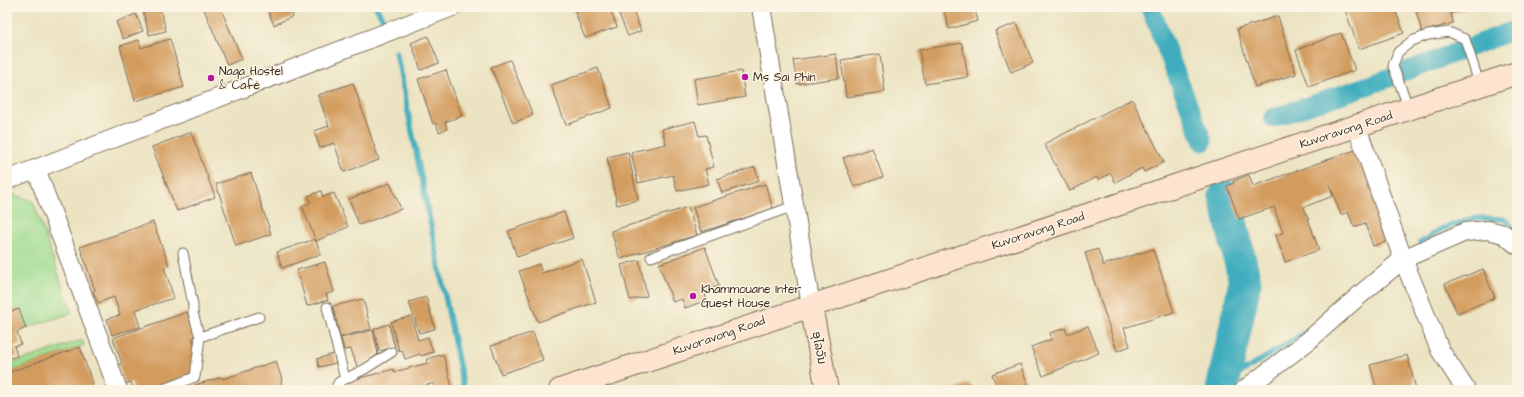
<svg xmlns="http://www.w3.org/2000/svg" width="1524" height="397" viewBox="0 0 1524 397" font-family="'Architects Daughter','Noto Sans Lao',sans-serif">
<style>
.green{fill:#9fdc90;stroke:#6d8357}
.lines{fill:none;stroke-linecap:round;stroke-linejoin:round}
.stream{stroke:#40adbe;stroke-width:5.5}
.canal{stroke:#40adbe;stroke-width:19}
.river{stroke:#40adbe;stroke-width:33}
.building{fill:#d39c5f}
.lane-casing{stroke:#796b57;stroke-width:11}
.street-casing{stroke:#796b57;stroke-width:20}
.secondary-casing{stroke:#796b57;stroke-width:24}
.lane{stroke:#fff;stroke-width:9}
.street{stroke:#fff;stroke-width:18}
.secondary{stroke:#fde4d0;stroke-width:22}
.poi-dot{fill:#b5179e;stroke:#fcf5e5;stroke-width:1.5}
.labels{text-anchor:middle;dominant-baseline:central;stroke-width:3;stroke-linejoin:round;paint-order:stroke}
.poi-label{font-size:12px;fill:#3b2a1e;stroke:#fcf5e5;text-anchor:start}
.street-label{font-size:12px;fill:#3b2a1e;stroke:#fcf5e5}
</style>
<rect width="100%" height="100%" fill="#fcf5e5"/>
<filter id="ink" filterUnits="userSpaceOnUse"><feTurbulence type="fractalNoise" baseFrequency=".025" numOctaves="2"/><feDisplacementMap in="SourceGraphic" scale="8" xChannelSelector="R" yChannelSelector="G"/><feConvolveMatrix kernelMatrix="1 2 1 2 8 2 1 2 1" color-interpolation-filters="sRGB"/></filter>
<filter id="wash" filterUnits="userSpaceOnUse"><feTurbulence type="fractalNoise" baseFrequency=".012" numOctaves="4" result="noise"/><feDisplacementMap in="SourceGraphic" scale="16" xChannelSelector="R" yChannelSelector="G"/><feGaussianBlur stdDeviation="0.9" result="paint"/><feColorMatrix in="noise" values="0 0 0 0 0 0 0 0 0 0 0 0 0 0 0 0 0 1.4 0 .05"/><feComposite in="paint" operator="in"/></filter>
<g filter="url(#wash)">
<rect width="100%" height="100%" fill="#ebe3c1"/>
<g class="green">
<polygon points="11,194 33,201 72,313 26,328 19,309 7,313 7,195"/>
<polygon points="82,340 84,345 80,347 7,373 7,365"/>
</g>
<g class="lines">
<g class="stream">
<polyline points="376,7 383,19"/>
<polyline points="396,52 464,390"/>
<polyline points="1420,243 1441,229 1474,218 1504,219 1517,230"/>
<polyline points="1223,384 1304,333"/>
</g>
<g class="canal">
<polyline points="1150,7 1203,142"/>
<polyline points="1273,118 1378,82 1517,29"/>
</g>
<polyline class="river" points="1222,390 1245,282 1225,196"/>
</g>
<g id="blocks">
<g class="building">
<polygon points="142,7 160,7 166,31 149,35"/>
<polygon points="203,7 220,7 242,59 227,65"/>
<polygon points="266,7 289,7 293,16 274,25"/>
<polygon points="573,7 609,7 617,27 585,38"/>
<polygon points="616,7 632,7 641,31 628,36"/>
<polygon points="943,7 974,7 978,21 949,29"/>
<polygon points="1344,7 1394,7 1404,33 1359,49"/>
<polygon points="1415,7 1463,7 1464,10 1451,13 1453,23 1422,32"/>
<polygon points="136,14 143,31 123,39 116,22"/>
<polygon points="1278,16 1296,74 1255,87 1237,29"/>
<polygon points="1017,23 1033,63 1011,72 995,31"/>
<polygon points="1341,33 1355,70 1309,87 1296,50"/>
<polygon points="428,36 439,63 421,70 411,43"/>
<polygon points="170,39 184,87 135,101 120,46 139,40 141,48"/>
<polygon points="962,43 968,77 925,84 919,50"/>
<polygon points="836,54 839,78 797,84 793,60"/>
<polygon points="880,54 885,92 846,97 841,60"/>
<polygon points="510,60 533,115 513,123 491,67"/>
<polygon points="598,68 612,108 566,125 551,85"/>
<polygon points="446,70 462,116 445,122 447,129 439,132 436,123 433,124 418,79"/>
<polygon points="741,71 745,97 698,105 694,79"/>
<polygon points="353,83 379,160 344,172 334,143 320,148 314,131 329,126 318,95"/>
<polygon points="1132,99 1164,162 1144,172 1142,168 1115,182 1111,173 1098,180 1097,177 1070,191 1044,144"/>
<polygon points="695,121 699,136 706,135 714,167 705,169 709,184 677,191 673,175 638,183 631,152 666,144 662,129"/>
<polygon points="191,132 215,197 177,211 152,147"/>
<polygon points="872,148 883,177 854,187 843,158"/>
<polygon points="1358,149 1391,240 1373,246 1365,223 1354,227 1348,212 1341,215 1329,183 1333,196 1304,207 1319,250 1285,262 1276,235 1283,233 1274,207 1239,219 1227,186 1234,183 1233,181 1249,175 1253,186"/>
<polygon points="628,152 638,200 617,205 607,157"/>
<polygon points="755,167 759,181 722,193 717,179"/>
<polygon points="251,173 271,234 236,246 216,184"/>
<polygon points="390,183 401,209 359,225 349,199"/>
<polygon points="765,184 773,209 701,232 693,207"/>
<polygon points="321,191 323,197 334,193 348,227 316,241 302,206 311,202 308,196"/>
<polygon points="688,207 697,235 620,259 611,231"/>
<polygon points="564,212 573,238 517,257 508,231"/>
<polygon points="153,222 169,265 164,267 174,298 135,310 140,327 112,335 107,319 120,315 114,297 98,303 93,291 95,290 80,247"/>
<polygon points="315,239 321,254 282,268 277,252"/>
<polygon points="705,247 719,286 704,291 707,300 685,308 682,299 673,302 659,264"/>
<polygon points="1098,249 1103,265 1153,249 1174,312 1124,328 1130,346 1117,351 1085,253"/>
<polygon points="582,259 596,302 538,322 519,271 539,264 542,273"/>
<polygon points="639,260 647,296 630,300 621,265"/>
<polygon points="325,262 334,292 326,294 328,300 307,306 297,270"/>
<polygon points="1483,269 1495,298 1457,313 1445,284"/>
<polygon points="426,297 435,329 419,333 409,302"/>
<polygon points="363,299 371,329 340,337 333,306"/>
<polygon points="19,309 26,328 17,332 21,344 14,346 17,356 7,359 7,313"/>
<polygon points="187,312 196,337 192,338 196,349 192,374 149,390 134,390 131,382 125,384 118,365 122,364 113,338"/>
<polygon points="411,316 418,340 428,337 433,352 421,356 420,354 405,359 402,350 399,351 391,322"/>
<polygon points="389,324 395,347 379,351 374,329"/>
<polygon points="1088,326 1099,353 1043,376 1031,347 1052,339 1050,333 1065,328 1067,334"/>
<polygon points="373,330 378,354 358,369 351,349 344,350 341,338"/>
<polygon points="533,332 543,360 501,374 491,346"/>
<polygon points="80,347 93,385 78,390 73,390 71,384 54,390 7,390 7,373"/>
<polygon points="334,354 336,363 319,367 317,359"/>
<polygon points="443,354 453,390 436,390 434,383 424,386 426,390 340,390 345,382 394,369 394,372 428,363 427,359"/>
<polygon points="1407,355 1416,389 1377,390 1370,365"/>
<polygon points="276,361 282,380 281,381 283,388 281,389 281,390 196,390 195,385 222,377 223,379"/>
<polygon points="1020,364 1030,390 998,390 992,374"/>
<polygon points="969,383 972,390 952,390"/>
</g>
</g>
</g>
<g filter="url(#ink)">
<use href="#blocks" fill-opacity="0" stroke="#796b57" stroke-width="1"/>
<g class="lines">
<defs>
<g id="lane">
<polyline points="1409,109 1393,66 1398,52 1412,41 1428,35 1449,32 1465,39 1480,86"/>
<polyline points="183,253 193,305 193,313 200,337"/>
<polyline points="651,257 794,206"/>
<polyline points="327,307 345,379"/>
<polyline points="161,390 195,377 200,337 259,317"/>
<polyline points="337,390 337,385 339,382 365,369 392,352"/>
</g>
<g id="street">
<polyline points="761,7 811,306"/>
<polyline points="1357,127 1403,259 1440,350 1466,390"/>
<polyline points="36,169 118,390"/>
<polyline points="7,180 452,7"/>
<polyline points="1244,390 1308,341 1361,294 1403,259 1465,232 1488,230 1504,234 1517,245"/>
</g>
<g id="secondary">
<polyline points="811,306 827,390"/>
<polyline points="560,390 811,306 1517,73"/>
</g>
</defs>
<use href="#lane" class="lane-casing"/>
<use href="#street" class="street-casing"/>
<use href="#secondary" class="secondary-casing"/>
<use href="#lane" class="lane"/>
<use href="#street" class="street"/>
<use href="#secondary" class="secondary"/>
</g>
</g>
<g class="poi-dot">
<circle cx="745" cy="77" r="4"/>
<circle cx="211" cy="78" r="4"/>
<circle cx="693" cy="296" r="4"/>
</g>
<g class="labels">
<g class="poi-label">
<text x="219" y="71">Naga Hostel<tspan x="219" dy="14">&amp; Café</tspan></text>
<text x="753" y="77">Ms Sai Phin</text>
<text x="701" y="289">Khammouane Inter<tspan x="701" dy="14">Guest House</tspan></text>
</g>
<g class="street-label">
<text transform="translate(1346 130) rotate(-18)">Kuvoravong Road</text>
<text transform="translate(1038 231) rotate(-18)">Kuvoravong Road</text>
<text transform="translate(719 336) rotate(-19)">Kuvoravong Road</text>
<text transform="translate(819 348) rotate(79)">ອຸໄລວັນ</text>
</g>
</g>
<rect width="1524" height="397" fill="none" stroke="#fcf5e5" stroke-width="24"/>
</svg>
